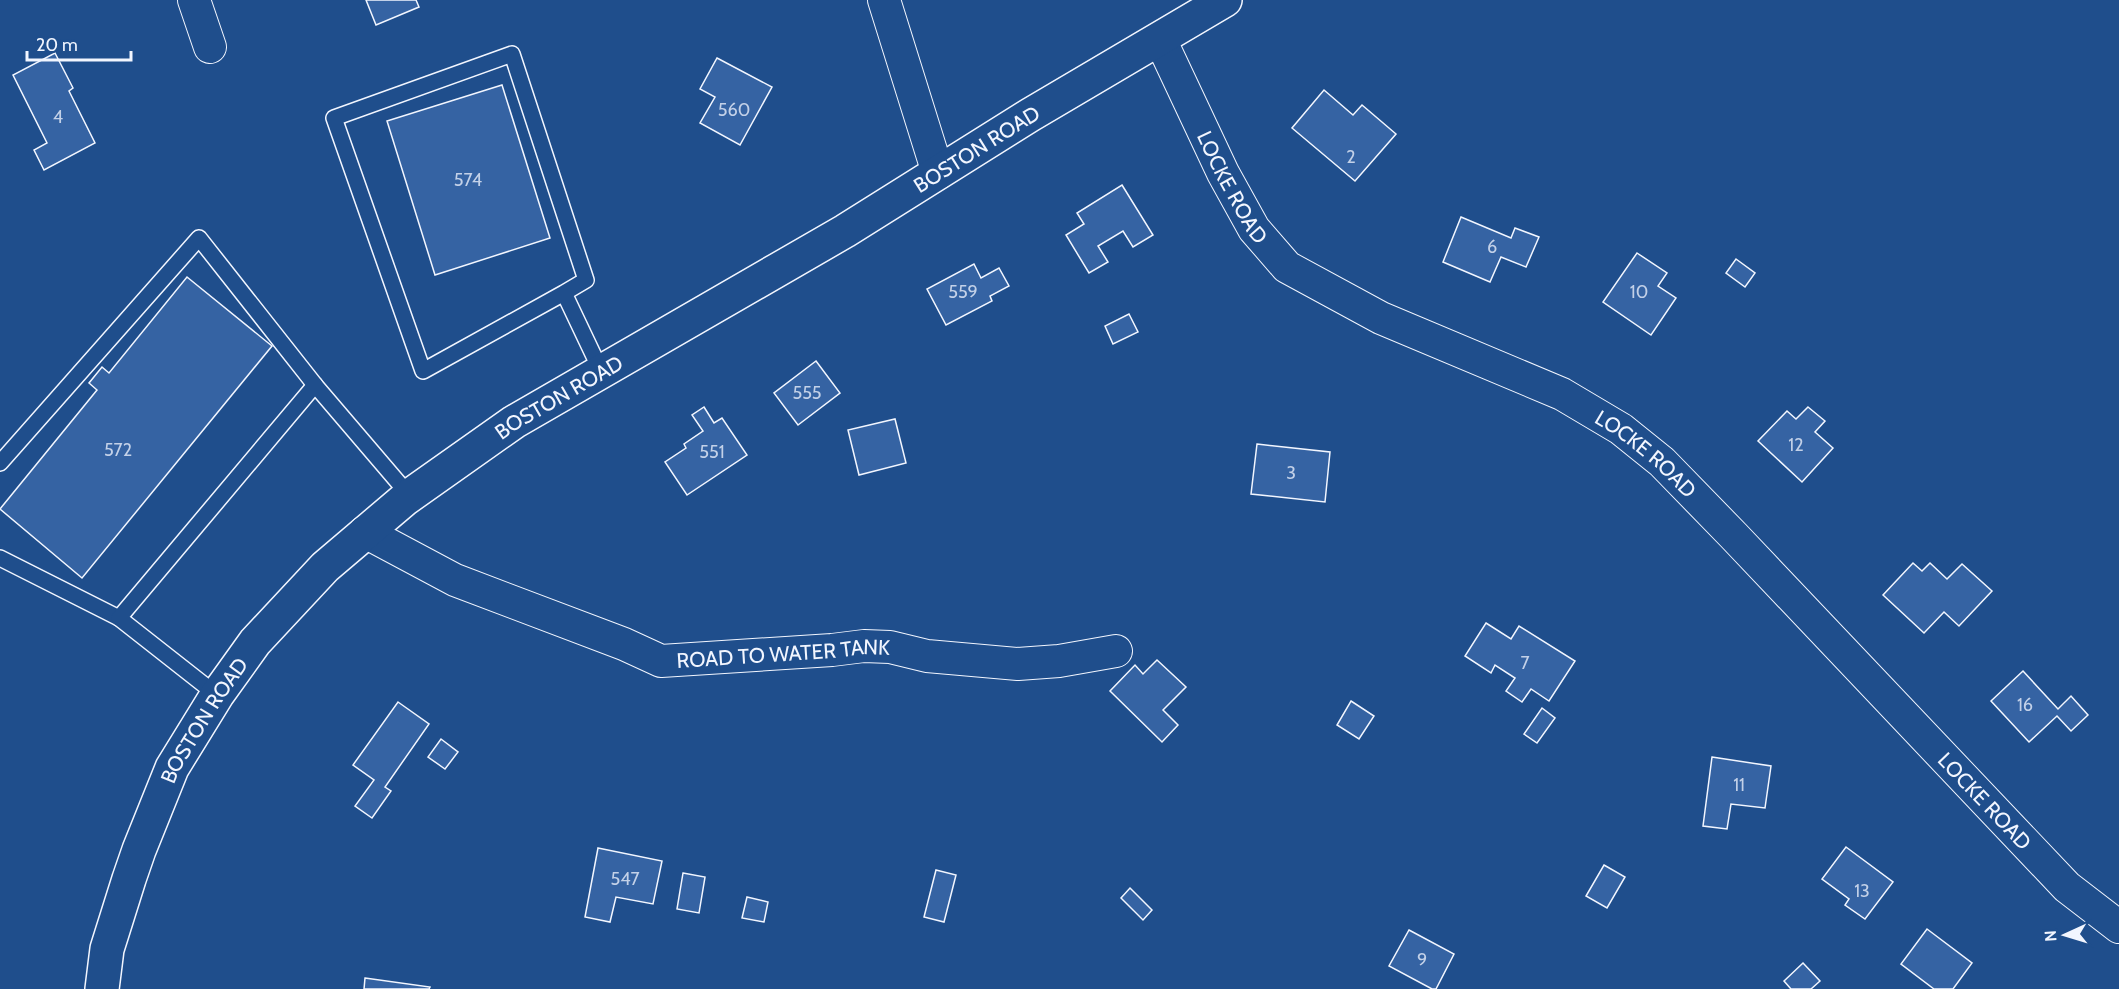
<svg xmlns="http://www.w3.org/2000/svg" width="2119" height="989" viewBox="0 0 2119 989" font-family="Cabin,sans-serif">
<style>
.building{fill:#3563a3;stroke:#f2f6ff;stroke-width:1.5}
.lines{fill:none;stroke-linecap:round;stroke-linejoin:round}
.service-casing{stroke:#f2f6ff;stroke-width:18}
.minor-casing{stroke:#f2f6ff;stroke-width:34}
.primary-casing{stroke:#f2f6ff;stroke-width:36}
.service{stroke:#1f4e8c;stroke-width:15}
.minor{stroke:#1f4e8c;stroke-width:32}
.primary{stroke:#1f4e8c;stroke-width:33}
.labels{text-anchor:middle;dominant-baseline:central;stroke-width:4.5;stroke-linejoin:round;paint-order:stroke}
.number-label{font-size:18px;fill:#c3d1e8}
.street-label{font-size:21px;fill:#f2f6ff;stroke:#1f4e8c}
</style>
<rect width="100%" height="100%" fill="#1f4e8c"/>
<g class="building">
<polygon points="366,0 416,0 419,7 376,25"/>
<polygon points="55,53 73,88 69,91 95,143 44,170 34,150 47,143 13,75"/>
<polygon points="717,58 772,87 740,145 700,123 715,97 700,89"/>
<polygon points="502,85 550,238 435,275 387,121"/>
<polygon points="1324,90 1353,115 1362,105 1396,134 1355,181 1292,128"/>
<polygon points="1122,185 1153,235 1133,247 1123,231 1098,246 1108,262 1089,273 1066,235 1084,224 1077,213"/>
<polygon points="1461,217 1511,238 1515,228 1539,237 1526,267 1501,257 1490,282 1443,262"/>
<polygon points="1637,253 1667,273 1658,286 1676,298 1651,335 1603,302"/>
<polygon points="1736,259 1755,273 1745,287 1726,273"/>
<polygon points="974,264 981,278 999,268 1009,286 990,296 992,301 946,325 927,289"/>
<polygon points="187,277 272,346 82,578 0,509 97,390 89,383 102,367 109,373"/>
<polygon points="1129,314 1138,332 1113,344 1105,326"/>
<polygon points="816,361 840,393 798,425 774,393"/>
<polygon points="704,407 714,423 722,418 747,455 687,495 665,462 686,448 684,444 703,431 692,415"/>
<polygon points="1808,407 1825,421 1815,432 1833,448 1802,482 1758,441 1787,411 1796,419"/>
<polygon points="895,419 906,463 859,475 848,430"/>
<polygon points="1257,444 1330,452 1325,502 1251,494"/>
<polygon points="1913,563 1922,571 1930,563 1947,579 1962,564 1992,591 1959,626 1944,612 1924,633 1883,595"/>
<polygon points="1486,623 1511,639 1519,626 1575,661 1549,701 1531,689 1522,702 1506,691 1515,678 1495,665 1491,673 1465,656"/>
<polygon points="1157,660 1186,687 1163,710 1178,725 1162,742 1110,691 1135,665 1143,674"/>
<polygon points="2023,671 2058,709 2071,696 2088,715 2071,731 2057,716 2029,742 1991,701"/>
<polygon points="1351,701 1374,716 1359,739 1337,725"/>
<polygon points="398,702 429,724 385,787 391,791 372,818 355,806 374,780 353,765"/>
<polygon points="1542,708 1555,718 1537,743 1524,734"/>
<polygon points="441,739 458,752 445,769 428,757"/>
<polygon points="1712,757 1771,766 1765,808 1731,804 1727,829 1703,826"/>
<polygon points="1846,847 1893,882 1865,919 1845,905 1849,899 1822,879"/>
<polygon points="598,848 662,861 653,904 616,897 610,922 585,917"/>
<polygon points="1604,865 1625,877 1607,908 1586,896"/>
<polygon points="936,870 956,875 944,922 924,917"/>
<polygon points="683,873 705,877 699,913 677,909"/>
<polygon points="1130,888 1152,910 1143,920 1121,898"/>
<polygon points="747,897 768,902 764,922 742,918"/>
<polygon points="1927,929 1972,963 1953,989 1934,989 1901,964"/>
<polygon points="1409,930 1454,954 1436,989 1432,989 1389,966"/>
<polygon points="1803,963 1820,981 1811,989 1791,989 1784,981"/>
<polygon points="365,978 430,987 429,989 364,989"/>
</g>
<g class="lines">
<defs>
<g id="service">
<polyline points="564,293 586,280 512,54 334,118 423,371 564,293 601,371"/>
<polyline points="0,463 199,238 315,385"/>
<polyline points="0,558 119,618"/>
<polyline points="217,695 119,618 315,385 409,495"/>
</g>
<g id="minor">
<polyline points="194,0 210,47"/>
<polyline points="884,0 938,173"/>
<path id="s1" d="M1160,39L1223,173L1254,229L1287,267L1381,318L1562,394L1621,429L1662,462L1734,536L2067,887L2119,927"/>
<path id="s2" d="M365,532L455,580L624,644L661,661L832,650L864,646L890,647L927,656L1018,664L1059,661L1116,651"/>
</g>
<g id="primary">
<path id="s3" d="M102,989L107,949L129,879L139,850L172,768L217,695L255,642L325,567L405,499L514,422L845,231L1030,115L1225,0"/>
</g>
</defs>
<use href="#service" class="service-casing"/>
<use href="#minor" class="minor-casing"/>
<use href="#primary" class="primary-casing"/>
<use href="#service" class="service"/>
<use href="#minor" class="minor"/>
<use href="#primary" class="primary"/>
</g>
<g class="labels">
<g class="number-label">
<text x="734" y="110">560</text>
<text x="58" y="117">4</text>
<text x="1351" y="157">2</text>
<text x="468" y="180">574</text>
<text x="1492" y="247">6</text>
<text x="963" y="292">559</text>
<text x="1639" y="292">10</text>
<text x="807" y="393">555</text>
<text x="1796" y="445">12</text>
<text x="118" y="450">572</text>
<text x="712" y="452">551</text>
<text x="1291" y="473">3</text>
<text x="1525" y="663">7</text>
<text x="2025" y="705">16</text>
<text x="1739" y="785">11</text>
<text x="625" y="879">547</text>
<text x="1862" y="891">13</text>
<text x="1422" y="960">9</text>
</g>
<g class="street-label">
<text stroke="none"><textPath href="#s3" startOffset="1262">BOSTON ROAD</textPath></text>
<text stroke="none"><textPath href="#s1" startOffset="165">LOCKE ROAD</textPath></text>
<text stroke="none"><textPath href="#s3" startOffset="776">BOSTON ROAD</textPath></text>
<text stroke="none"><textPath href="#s1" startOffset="669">LOCKE ROAD</textPath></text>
<text stroke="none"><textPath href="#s2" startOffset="446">ROAD TO WATER TANK</textPath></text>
<text stroke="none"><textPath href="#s3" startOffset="290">BOSTON ROAD</textPath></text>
<text stroke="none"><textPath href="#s1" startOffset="1155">LOCKE ROAD</textPath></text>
</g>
</g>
<g transform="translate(2065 935) rotate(266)" stroke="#1f4e8c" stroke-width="4.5" paint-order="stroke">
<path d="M0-4.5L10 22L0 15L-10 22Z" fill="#f2f6ff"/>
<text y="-9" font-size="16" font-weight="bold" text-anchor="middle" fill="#f2f6ff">N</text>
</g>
<path d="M27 51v9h104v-9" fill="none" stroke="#f2f6ff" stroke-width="3"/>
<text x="36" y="51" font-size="18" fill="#f2f6ff" stroke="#1f4e8c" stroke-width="4.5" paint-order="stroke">20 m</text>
</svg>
